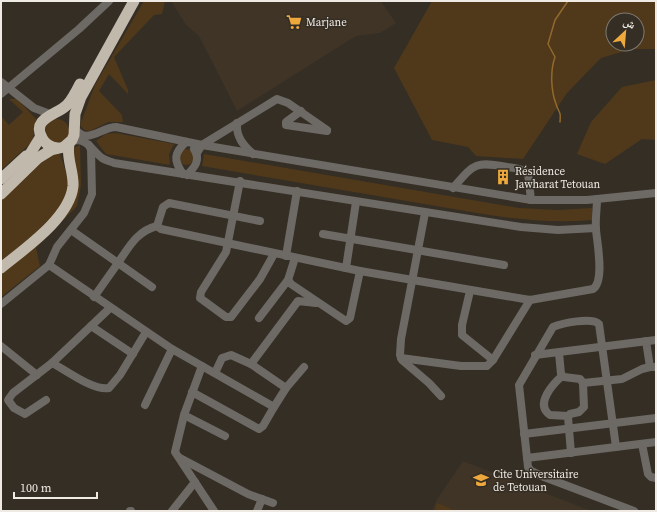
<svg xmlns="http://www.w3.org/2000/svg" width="657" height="512" viewBox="0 0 657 512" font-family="'Source Serif 4','Noto Naskh Arabic',serif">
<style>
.built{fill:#3f3425}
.green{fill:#4f391a;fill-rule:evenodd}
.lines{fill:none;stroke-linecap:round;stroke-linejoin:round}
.stream{stroke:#91692e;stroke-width:1.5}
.minor{stroke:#6d6965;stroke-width:8}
.highway{stroke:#c2b9ad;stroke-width:11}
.labels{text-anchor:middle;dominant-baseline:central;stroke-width:3;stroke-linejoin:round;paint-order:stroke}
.poi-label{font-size:11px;fill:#efeae4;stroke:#352e25;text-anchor:start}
</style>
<rect width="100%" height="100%" fill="#352e25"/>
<g class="built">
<polygon points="171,1 381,1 396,23 380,33 356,36 237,111 199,36 186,25"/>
<polygon points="463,461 591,511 432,511 437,499"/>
</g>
<g class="green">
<polygon points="144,1 165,1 162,14 154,15 114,57 128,90 128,94 109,74 99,91 122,115 123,122 108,122 90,131 84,130 80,125 95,85"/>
<path d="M432,1H656V49H632L601,58L567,93L523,159L476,156L468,147L432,140L394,68ZM613,20H637V44H613Z"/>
<polygon points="656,80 656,140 642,139 605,164 577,154 591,122 622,87"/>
<polygon points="9,99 17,99 37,120 32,142 1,170 1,116 9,125 23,112"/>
<circle cx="57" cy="131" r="12"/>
<polygon points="116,133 174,144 169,154 170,165 106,154 96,141 106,134"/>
<polygon points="80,145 81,185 77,206 36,248 40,266 1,297 1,269 68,206 71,149"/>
<circle cx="186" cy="157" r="8"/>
<path d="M49,154H60C64,167 71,181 67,196C61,216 17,248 1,262V200Z"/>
<path d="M204,154L519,208L558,210L592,208L593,220C552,223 522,220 483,214L202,166Z"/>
<polygon points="437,503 452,509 450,511 435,511"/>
</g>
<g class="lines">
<path class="stream" d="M560,122C561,110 559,114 556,104C551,91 550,71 555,57L548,44L555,20L568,1"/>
<g class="minor">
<polyline points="1,82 34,108 50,114"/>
<polyline points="1,94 79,29 109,1"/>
<polyline points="301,111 286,122 286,125 327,131"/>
<path d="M237,123C236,137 243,145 253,154"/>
<path d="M75,128C86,146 101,127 116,127L202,145L531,200H587L656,193"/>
<path d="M70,142C86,135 92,151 102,158C106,161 110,161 114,163L521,227L558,230L596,228"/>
<polyline points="197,153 202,145 277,99 288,103 327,130"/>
<path d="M183,174C173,160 174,153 186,142"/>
<path d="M187,175C195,167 201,160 194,149"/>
<polyline points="240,181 226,252 201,292 200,298 226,317 231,317 260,279 274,254"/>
<path d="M453,188C474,164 474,161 507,167C514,168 522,168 528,173L531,200"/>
<polyline points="425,213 401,339 400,355 402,360 429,383 441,396"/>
<polyline points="260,221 169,203 163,207 157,226 161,229 360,271"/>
<path d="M71,230L118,263C129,247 137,231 157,226"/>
<polyline points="323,234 504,265"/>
<polyline points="286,256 297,191"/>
<polyline points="49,265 172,349 274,407 286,388 251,364 231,355 222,358 215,373"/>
<polyline points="346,268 356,202"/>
<path d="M288,280L291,284L346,321L350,318L360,271L530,300L593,289C605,281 597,242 596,230C595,220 597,209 597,199"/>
<polyline points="470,291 462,325 462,335 493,360"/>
<polyline points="94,297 118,263 152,287"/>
<polyline points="1,304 49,265 57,247 84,213 92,194 91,150 89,145"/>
<polyline points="259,318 288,280 295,258"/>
<polyline points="91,326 133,354"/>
<polyline points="646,341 650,367 656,367"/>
<polyline points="1,346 37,375"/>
<polyline points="559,353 561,374 564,377 580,379 583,383 584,407 579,412 570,414 568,417 571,453"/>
<polyline points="535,355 656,340"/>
<polyline points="401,358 461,366 487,366 493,360 530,300"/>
<path d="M52,363C66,370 93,391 109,388L120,375L146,332"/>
<polyline points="251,364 298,301 316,303"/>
<polyline points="202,366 184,415 175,452 214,511"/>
<path d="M562,376C554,383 534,404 550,415L568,416"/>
<polyline points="583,383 622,379 642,369 650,367"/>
<polyline points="286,388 304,367"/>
<polyline points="192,392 259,429 263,426 274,407"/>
<polyline points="46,400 25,414 14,408 8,400 13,393 52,363 110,308"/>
<polyline points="145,405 172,349"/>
<polyline points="184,415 225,436"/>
<polyline points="524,434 656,418"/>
<polyline points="642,444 648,474 651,477 656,478"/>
<path d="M616,447L599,324C592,317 562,323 553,327L519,385L528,467L531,471L544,477L634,511"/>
<polyline points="180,458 248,494 273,503"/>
<polyline points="527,458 656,442"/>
<polyline points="130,511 131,511"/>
<polyline points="172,511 195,482"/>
<polyline points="257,511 262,499"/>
</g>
<g class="highway">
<path d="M57,148C50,147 45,144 42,138C31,118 57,115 67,105C72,100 76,92 80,84"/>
<polyline points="22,164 30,154 41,136"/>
<polyline points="1,179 26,156"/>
<polyline points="1,194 38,158 51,150 64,147 72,140 74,135 75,114 81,97 134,1"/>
<path d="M1,268C24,249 70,218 73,186C74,172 66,158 69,144"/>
</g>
</g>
<defs>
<symbol id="supermarket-bare" viewBox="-9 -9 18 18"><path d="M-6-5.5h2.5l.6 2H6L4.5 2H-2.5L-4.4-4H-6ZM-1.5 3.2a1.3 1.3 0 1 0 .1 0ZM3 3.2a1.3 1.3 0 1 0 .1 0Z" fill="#eea83c" stroke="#352e25" stroke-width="2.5" paint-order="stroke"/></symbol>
<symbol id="building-bare" viewBox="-9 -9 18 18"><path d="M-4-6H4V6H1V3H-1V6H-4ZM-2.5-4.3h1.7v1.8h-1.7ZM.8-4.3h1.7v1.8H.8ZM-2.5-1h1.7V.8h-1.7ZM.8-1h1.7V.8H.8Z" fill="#eea83c" stroke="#352e25" stroke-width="2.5" paint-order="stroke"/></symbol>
<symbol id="university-bare" viewBox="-9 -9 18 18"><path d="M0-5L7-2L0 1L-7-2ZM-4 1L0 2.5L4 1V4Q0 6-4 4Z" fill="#eea83c" stroke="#352e25" stroke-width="2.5" paint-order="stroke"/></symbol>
</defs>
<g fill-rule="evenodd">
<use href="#supermarket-bare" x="283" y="11" width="22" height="22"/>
<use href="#building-bare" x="492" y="166" width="22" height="22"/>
<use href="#university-bare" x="470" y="469" width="22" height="22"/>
</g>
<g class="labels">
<g class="poi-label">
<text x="306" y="22">Marjane</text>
<text x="515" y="171">Résidence<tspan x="515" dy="13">Jawharat Tetouan</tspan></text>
<text x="493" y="474">Cite Universitaire<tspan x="493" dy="13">de Tetouan</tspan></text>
</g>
</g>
<rect width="657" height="512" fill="none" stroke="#efeae4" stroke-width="4"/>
<g transform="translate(625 32) rotate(26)"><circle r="19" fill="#352e25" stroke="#7f7971"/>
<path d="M0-3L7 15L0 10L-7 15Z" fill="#eea83c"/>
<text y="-6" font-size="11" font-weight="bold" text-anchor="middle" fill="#efeae4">ش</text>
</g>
<path d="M14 492v6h83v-6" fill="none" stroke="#efeae4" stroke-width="2"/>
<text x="20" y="492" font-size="12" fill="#efeae4" stroke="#352e25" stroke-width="3" paint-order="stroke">100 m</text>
</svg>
